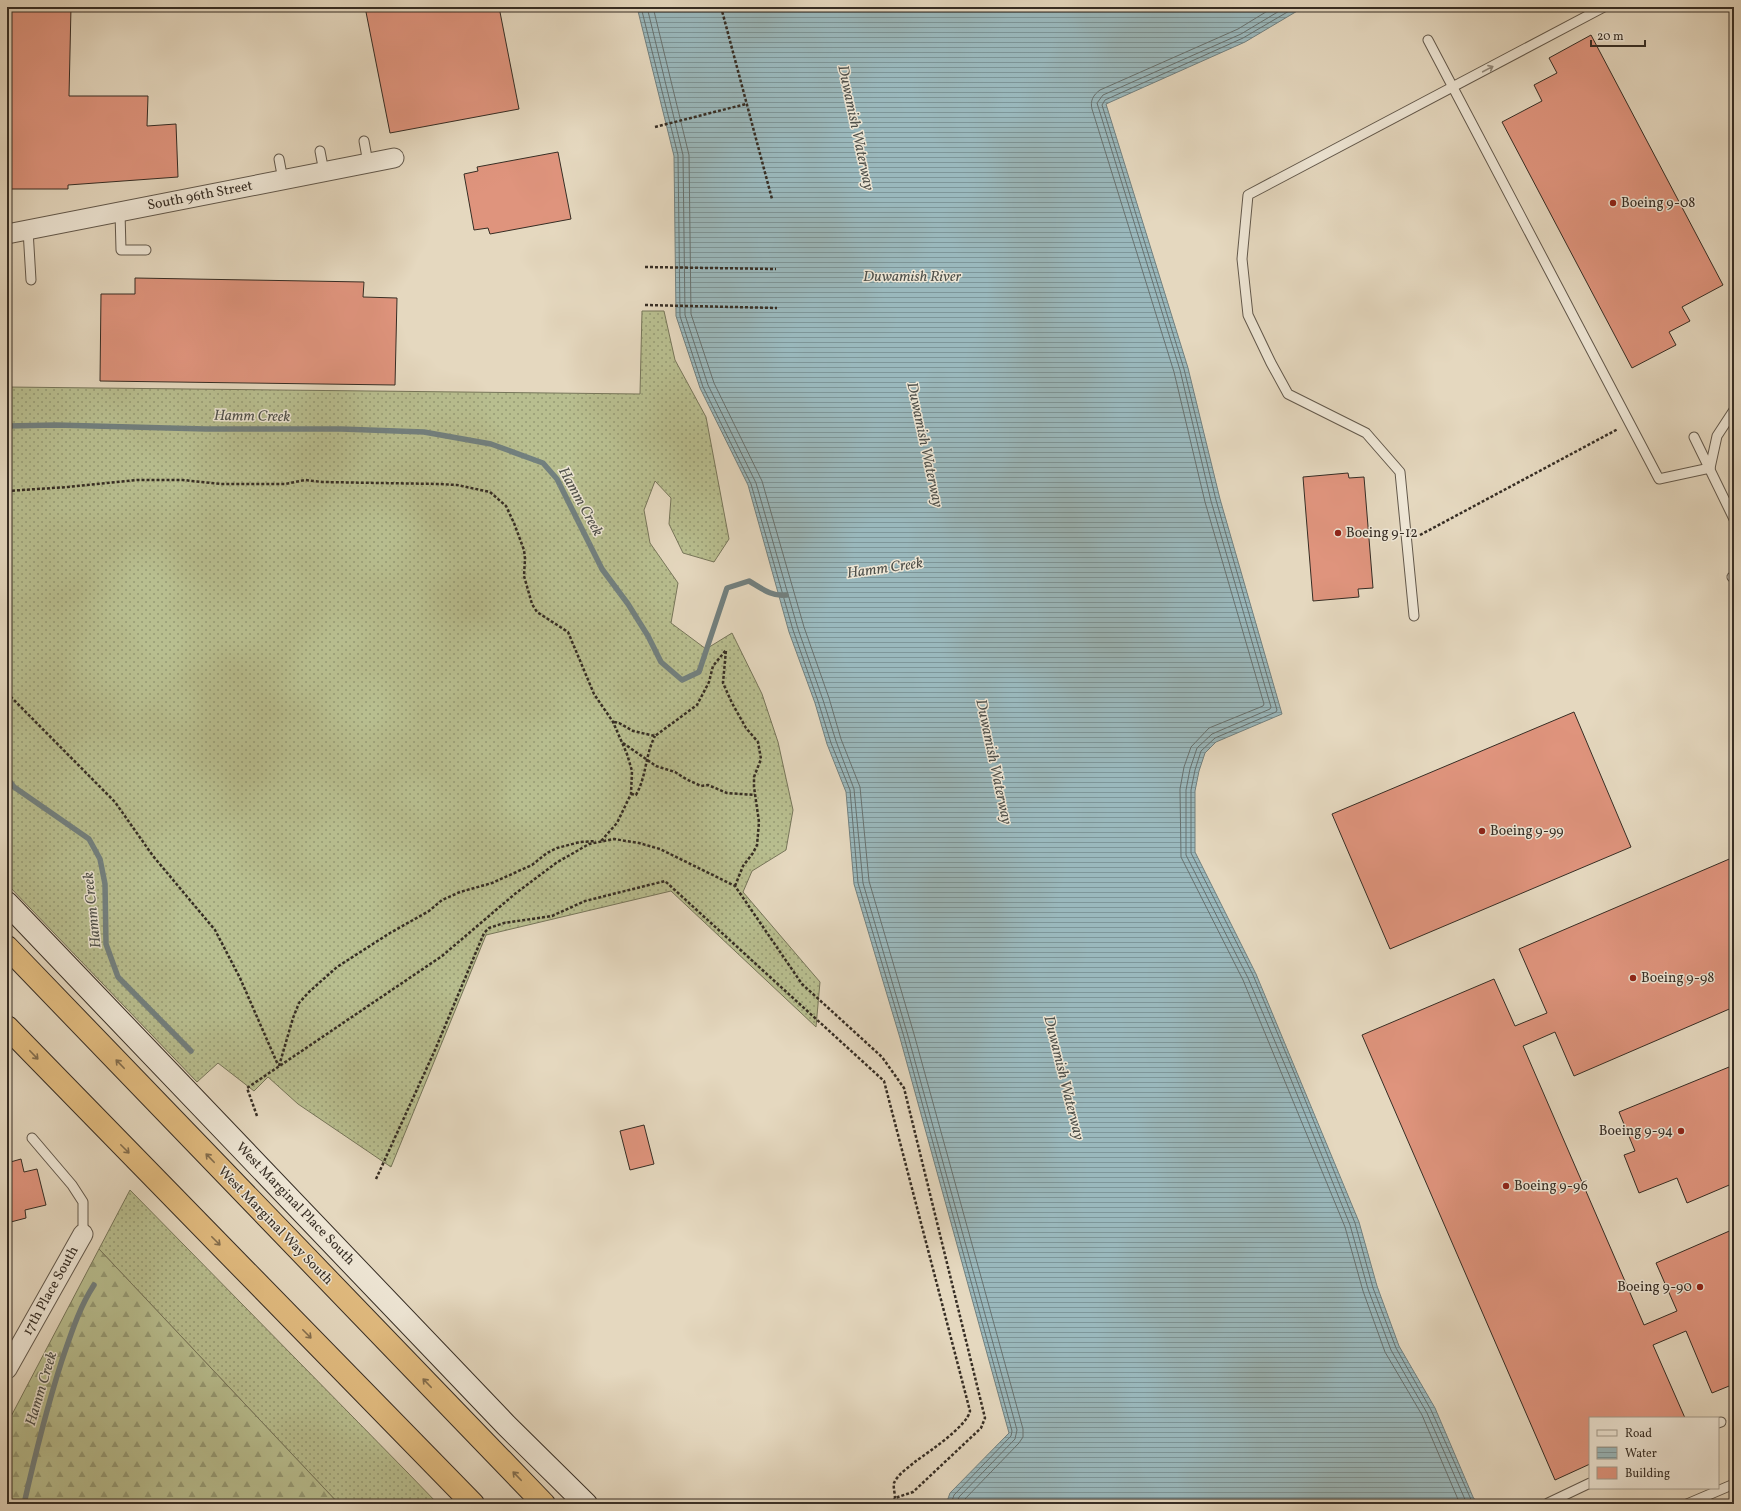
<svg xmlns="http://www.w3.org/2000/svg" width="1741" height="1511" viewBox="0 0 1741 1511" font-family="Vollkorn,serif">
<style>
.grass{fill:url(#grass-dots);stroke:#77765a}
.forest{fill:url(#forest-firs);stroke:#77765a}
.water{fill:url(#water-rules);stroke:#72807f}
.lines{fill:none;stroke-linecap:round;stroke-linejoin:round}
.shore{stroke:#687270;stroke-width:1}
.stream{stroke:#72807f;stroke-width:5.5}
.building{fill:#df947d;stroke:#362d24}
.lane-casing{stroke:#62584b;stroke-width:11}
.street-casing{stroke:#62584b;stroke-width:21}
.secondary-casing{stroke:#362d24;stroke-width:24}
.highway-casing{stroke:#362d24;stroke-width:24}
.path{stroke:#362d24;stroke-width:2.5;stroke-dasharray:3 2;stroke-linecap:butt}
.lane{stroke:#eee6d5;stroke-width:9}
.street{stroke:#eee6d5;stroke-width:19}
.secondary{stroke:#eee6d5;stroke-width:22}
.highway{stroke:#e2bc80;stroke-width:22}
.oneway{stroke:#928a7c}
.oneway2{stroke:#836d4d}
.poi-dot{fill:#8f2418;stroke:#eee6d5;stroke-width:1.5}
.labels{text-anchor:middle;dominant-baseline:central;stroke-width:3;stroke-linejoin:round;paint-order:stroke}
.street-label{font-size:14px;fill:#362d24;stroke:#eee6d5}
.poi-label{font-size:14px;fill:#362d24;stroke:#eee6d5;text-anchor:start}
.water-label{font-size:15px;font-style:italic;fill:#4f504a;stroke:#eee6d5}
</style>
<defs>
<pattern id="grass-dots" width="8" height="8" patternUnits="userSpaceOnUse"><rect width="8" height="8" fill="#b8be8f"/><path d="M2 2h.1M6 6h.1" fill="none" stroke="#969b75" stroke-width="1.8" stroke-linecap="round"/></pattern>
<pattern id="forest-firs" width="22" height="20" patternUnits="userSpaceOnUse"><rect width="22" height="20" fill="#b8be8f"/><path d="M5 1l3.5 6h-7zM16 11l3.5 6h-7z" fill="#969b75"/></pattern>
<pattern id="water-rules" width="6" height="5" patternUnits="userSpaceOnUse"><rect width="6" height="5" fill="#9ab8bc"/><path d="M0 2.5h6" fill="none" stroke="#7e9699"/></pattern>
</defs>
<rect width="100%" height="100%" fill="#e5d8bf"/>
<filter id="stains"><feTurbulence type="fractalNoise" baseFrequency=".005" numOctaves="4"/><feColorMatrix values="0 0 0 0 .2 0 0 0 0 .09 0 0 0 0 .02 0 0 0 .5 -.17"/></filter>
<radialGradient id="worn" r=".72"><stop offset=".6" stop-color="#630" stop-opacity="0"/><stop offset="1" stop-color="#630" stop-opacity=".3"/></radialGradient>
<g class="grass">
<polygon points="642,311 664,311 675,360 706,417 729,539 714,562 683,553 669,524 671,498 655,481 644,510 650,543 678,583 671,623 706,649 732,633 762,694 778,742 793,810 786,850 752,871 743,892 820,982 816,1027 671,891 486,935 391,1167 298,1104 268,1077 254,1091 218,1063 197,1082 7,884 7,387 640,394"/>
<polygon points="130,1190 407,1472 438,1504 339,1504 99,1249"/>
</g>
<polygon class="forest" points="99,1249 339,1504 7,1504 7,1424"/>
<polygon class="water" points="637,7 1304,7 1245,42 1106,104 1188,368 1220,499 1282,714 1216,742 1205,753 1199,771 1195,791 1195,852 1256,974 1359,1222 1377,1286 1399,1346 1435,1408 1473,1497 1478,1504 946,1504 950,1493 1009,1433 900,1038 854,884 846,792 827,744 815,703 789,632 748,485 700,388 676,316 674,156"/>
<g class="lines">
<g class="shore">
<polyline points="641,7 678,155 680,316 703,387 751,484 793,630 818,701 831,743 850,790 858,883 904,1037 1012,1431 1011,1436 954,1495 951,1504"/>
<polyline points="647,7 683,155 685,315 708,385 756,483 798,629 823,700 836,741 854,789 863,883 908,1036 1017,1430 1015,1439 959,1497 956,1504"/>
<polyline points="653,7 689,155 691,314 714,383 762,481 804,627 829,698 841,739 860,787 869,881 914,1034 1023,1429 1023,1437 1019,1443 964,1500 962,1504"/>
<path d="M1274,7L1238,29L1100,90C1093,95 1090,101 1092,109L1174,372L1205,502L1264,704L1263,706L1209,728L1191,747L1184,767L1180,789L1181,857L1243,980L1345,1227L1363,1291L1385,1352L1422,1415L1460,1504"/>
<polyline points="1286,7 1241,34 1103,95 1097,103 1180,370 1211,501 1271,707 1270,709 1212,734 1197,748 1190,769 1186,790 1186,855 1248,978 1290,1077 1350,1225 1368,1289 1391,1350 1427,1413 1467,1504"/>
<polyline points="1296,7 1243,38 1105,100 1102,105 1184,369 1216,500 1277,710 1276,712 1215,738 1201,751 1195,770 1191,790 1191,853 1253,975 1295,1075 1355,1223 1373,1288 1396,1348 1431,1410 1473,1504"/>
</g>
<g class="stream">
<path d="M7,426L56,425L206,429H341L424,432L491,444L543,463L557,479L602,569L628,604L648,636L661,662L682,680L699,672L727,588L749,581C761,588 772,597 786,595"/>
<polyline points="7,778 14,787 89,839 100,859 105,884 106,944 118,977 191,1051"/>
<path d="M24,1504C35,1455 47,1407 62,1360C71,1334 79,1308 94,1285"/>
</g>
</g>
<g class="building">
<polygon points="7,7 71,7 69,96 148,96 147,126 176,124 178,177 68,185 68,189 7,189"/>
<polygon points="365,7 499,7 519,109 390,133"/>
<polygon points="1591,35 1723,285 1682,307 1690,321 1669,332 1676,345 1632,368 1502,122 1542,101 1534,85 1557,73 1549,58"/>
<polygon points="558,152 571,219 490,234 488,228 474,230 464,174 478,171 477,167"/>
<polygon points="135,278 364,282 363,297 397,298 395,385 100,381 101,294 135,294"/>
<polygon points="1348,473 1349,478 1364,477 1373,588 1358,589 1359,597 1313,601 1303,477"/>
<polygon points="1574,712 1631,847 1390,949 1332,814"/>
<polygon points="1734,857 1734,1007 1574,1076 1555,1032 1523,1046 1644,1325 1677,1311 1656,1263 1734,1229 1734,1384 1712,1393 1686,1331 1653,1345 1685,1418 1590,1418 1590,1464 1555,1480 1362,1035 1494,979 1515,1026 1547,1013 1519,949"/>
<polygon points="1734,1065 1734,1183 1687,1203 1677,1178 1639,1193 1624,1155 1635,1151 1619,1112"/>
<polygon points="644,1125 654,1164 630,1170 620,1131"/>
<polygon points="21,1159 24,1172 37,1169 46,1205 25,1210 26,1218 7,1223 7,1163"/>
</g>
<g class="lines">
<defs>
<g id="lane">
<polyline points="1428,40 1659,479 1710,468"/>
<polyline points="364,141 368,163"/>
<polyline points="320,151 324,172"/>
<polyline points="279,159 283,180"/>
<polyline points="120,212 121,250 146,250"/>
<polyline points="28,230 31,280"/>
<polyline points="1694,437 1734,519"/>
<polyline points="1710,468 1717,436 1734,410"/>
<polyline points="1732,577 1734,576"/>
<polyline points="1414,616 1400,472 1366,433 1288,394 1271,363 1248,315 1242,259 1248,195 1604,7"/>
<polyline points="32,1138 72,1185 83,1202 83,1234"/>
<polyline points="1718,1423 1721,1422"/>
<polyline points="1548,1503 1590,1483"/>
<polyline points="1687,1504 1734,1484"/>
</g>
<g id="street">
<polyline points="7,234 394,158"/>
<polyline points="7,1369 83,1234"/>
</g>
<polyline id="secondary" points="7,903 506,1425 586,1504"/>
<g id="highway">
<polyline points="7,947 544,1504"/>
<polyline points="7,1027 473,1504"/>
</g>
</defs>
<use href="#lane" class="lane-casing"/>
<use href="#street" class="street-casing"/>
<use href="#secondary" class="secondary-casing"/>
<use href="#highway" class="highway-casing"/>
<g class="path">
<polyline points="721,7 772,199"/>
<polyline points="655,127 746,104"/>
<polyline points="645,267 776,269"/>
<polyline points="645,305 777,308"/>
<polyline points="7,491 68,487 137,480 183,480 221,484 285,484 305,480 322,482 439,484 457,485 490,492 506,506 514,523 524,550 525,559 524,576 532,604 537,612 568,632 594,694 613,722 627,754 632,771 631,794 617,823 601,841"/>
<polyline points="1420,535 1618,429"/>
<polyline points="7,693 115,802 153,856 215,930 240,978 278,1065"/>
<polyline points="614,722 619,723 633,731 655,736 697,705 709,682 713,666 726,650 723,683 732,703 746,728 758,742 761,759 754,777 754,787 759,822 757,845 753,853 743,866 735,886"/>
<polyline points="623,743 656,766 675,772 686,779 701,786 708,785 727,793 755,795"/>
<path d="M631,794L636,795C647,775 645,755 655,736"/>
<polyline points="279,1066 293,1018 299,1003 309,992 337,967 390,933 429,911 442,900 460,892 492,883 532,865 547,853 557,848 580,842 596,841"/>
<polyline points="257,1116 247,1088 442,956 516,893 556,863 589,844 614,839 639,843 660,849 735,886 802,984 882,1057 904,1088 985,1418 981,1428 913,1492 895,1498 892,1504"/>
<path d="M376,1179L435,1050L484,933L489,928L504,923L552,916L585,901L665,881L884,1081L970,1411C967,1426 930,1451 916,1461C909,1467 898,1474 894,1483C893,1486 895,1494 895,1498"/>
<polyline points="621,1501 624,1504"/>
</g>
<use href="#lane" class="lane"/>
<use href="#street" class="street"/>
<use href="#secondary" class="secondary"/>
<use href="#highway" class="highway"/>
</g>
<defs><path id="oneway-shaft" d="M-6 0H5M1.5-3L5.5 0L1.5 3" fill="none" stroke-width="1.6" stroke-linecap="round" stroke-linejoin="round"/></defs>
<use class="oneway" href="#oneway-shaft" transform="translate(1488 69) rotate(-28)"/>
<g class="oneway2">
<use href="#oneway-shaft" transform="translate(34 1055) rotate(46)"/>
<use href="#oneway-shaft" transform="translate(120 1064) rotate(-134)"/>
<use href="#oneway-shaft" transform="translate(125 1149) rotate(45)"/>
<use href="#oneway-shaft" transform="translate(210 1158) rotate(-134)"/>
<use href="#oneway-shaft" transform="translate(216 1241) rotate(45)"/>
<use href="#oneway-shaft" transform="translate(307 1334) rotate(45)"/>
<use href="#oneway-shaft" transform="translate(427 1383) rotate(-134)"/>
<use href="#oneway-shaft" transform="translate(517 1476) rotate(-134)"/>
</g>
<g class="poi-dot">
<circle cx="1613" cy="203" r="4"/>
<circle cx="1338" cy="533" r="4"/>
<circle cx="1482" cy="831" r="4"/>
<circle cx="1633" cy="978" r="4"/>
<circle cx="1681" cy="1131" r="4"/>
<circle cx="1506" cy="1186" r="4"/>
<circle cx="1700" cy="1287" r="4"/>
</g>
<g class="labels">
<g class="street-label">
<text transform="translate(200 196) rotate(-11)">South 96th Street</text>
<text transform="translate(295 1204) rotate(46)">West Marginal Place South</text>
<text transform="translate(275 1226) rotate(46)">West Marginal Way South</text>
<text transform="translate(51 1291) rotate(-61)">17th Place South</text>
</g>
<g class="poi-label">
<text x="1621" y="203">Boeing 9-08</text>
<text x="1346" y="533">Boeing 9-12</text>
<text x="1490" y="831">Boeing 9-99</text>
<text x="1641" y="978">Boeing 9-98</text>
<text x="1673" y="1131" text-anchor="end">Boeing 9-94</text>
<text x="1514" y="1186">Boeing 9-96</text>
<text x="1692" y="1287" text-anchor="end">Boeing 9-90</text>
</g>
<g class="water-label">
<text transform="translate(855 128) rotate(78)">Duwamish Waterway</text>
<text x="912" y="277">Duwamish River</text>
<text transform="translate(252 417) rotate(1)">Hamm Creek</text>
<text transform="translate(924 445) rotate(78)">Duwamish Waterway</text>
<text transform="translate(580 502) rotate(61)">Hamm Creek</text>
<text transform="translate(885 569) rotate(-8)">Hamm Creek</text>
<text transform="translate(993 762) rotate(78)">Duwamish Waterway</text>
<text transform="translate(93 910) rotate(-96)">Hamm Creek</text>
<text transform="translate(1063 1078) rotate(76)">Duwamish Waterway</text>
<text transform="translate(42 1389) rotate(-73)">Hamm Creek</text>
</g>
</g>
<rect width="1741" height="1511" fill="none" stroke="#e5d8bf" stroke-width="24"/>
<rect x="8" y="8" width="1725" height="1495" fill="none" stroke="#362d24" stroke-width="2"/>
<rect x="12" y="12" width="1717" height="1487" fill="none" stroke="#362d24"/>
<rect x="1589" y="1417" width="130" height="72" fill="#eee6d5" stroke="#a49c8e"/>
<rect x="1597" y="1430" width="20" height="6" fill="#eee6d5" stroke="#a49c8e"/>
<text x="1625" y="1437" font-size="12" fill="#362d24">Road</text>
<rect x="1597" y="1447" width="20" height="12" fill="url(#water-rules)" stroke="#a49c8e"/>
<text x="1625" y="1457" font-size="12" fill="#362d24">Water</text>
<rect x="1597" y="1467" width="20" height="12" fill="#df947d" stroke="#a49c8e"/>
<text x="1625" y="1477" font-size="12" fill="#362d24">Building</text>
<path d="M1591 40v6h54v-6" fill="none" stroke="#362d24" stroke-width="2"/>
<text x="1597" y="40" font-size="12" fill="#362d24" stroke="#eee6d5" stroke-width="3" paint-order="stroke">20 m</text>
<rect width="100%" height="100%" filter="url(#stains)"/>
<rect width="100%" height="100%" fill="url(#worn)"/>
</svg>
